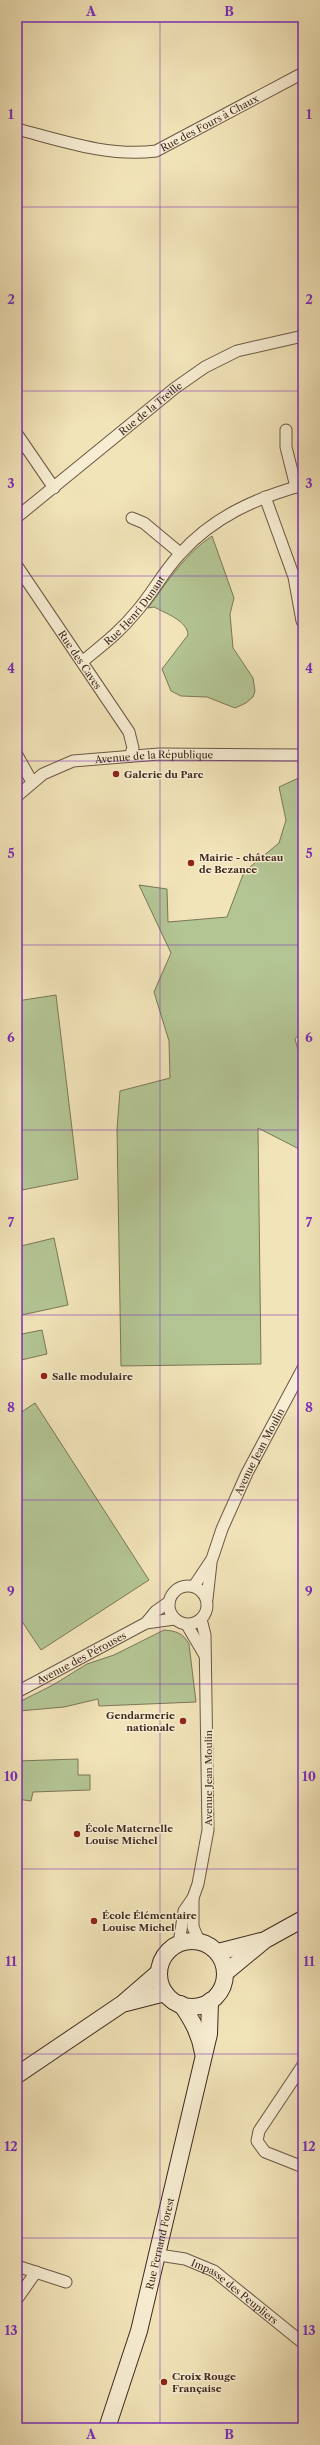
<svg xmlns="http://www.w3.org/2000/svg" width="320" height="2445" viewBox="0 0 320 2445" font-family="'Libre Caslon Text',serif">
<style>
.green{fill:#b4c594;stroke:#7a7758}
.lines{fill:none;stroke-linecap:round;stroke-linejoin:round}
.street-casing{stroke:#6c5844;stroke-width:13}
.secondary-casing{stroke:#3f291d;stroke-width:18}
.street{stroke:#f7edd2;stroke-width:11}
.secondary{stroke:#f7edd2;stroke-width:16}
.grid{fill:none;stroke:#7b2cbf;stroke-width:1;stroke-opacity:0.55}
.poi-dot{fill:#8f2418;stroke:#f7edd2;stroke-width:1.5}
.labels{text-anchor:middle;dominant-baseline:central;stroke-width:3;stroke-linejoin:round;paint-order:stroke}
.street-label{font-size:10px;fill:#3f291d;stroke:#f7edd2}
.poi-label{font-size:10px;font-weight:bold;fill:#3f291d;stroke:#f7edd2;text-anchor:start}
.neatline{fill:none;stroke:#7b2cbf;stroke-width:1.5}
.grid-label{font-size:13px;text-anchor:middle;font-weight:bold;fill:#7b2cbf}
</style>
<rect width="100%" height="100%" fill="#f2e4b9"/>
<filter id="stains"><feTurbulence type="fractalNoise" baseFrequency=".005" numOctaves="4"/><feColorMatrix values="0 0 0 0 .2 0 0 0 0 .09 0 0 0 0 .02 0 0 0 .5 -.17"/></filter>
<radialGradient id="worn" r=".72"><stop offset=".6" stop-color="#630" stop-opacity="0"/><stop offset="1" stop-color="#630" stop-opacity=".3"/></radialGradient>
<g class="green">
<path d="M212,536L234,598L230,614L233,648L253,678L255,691L253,697L246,703L235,708L207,697L181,696L171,691L162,669L188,635C188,621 165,613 154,607L148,608C167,582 185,554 212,536Z"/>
<polygon points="303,776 303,1031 295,1039 303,1068 303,1151 258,1128 261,1364 121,1366 117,1129 120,1091 170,1078 169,1041 154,992 171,953 139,885 167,889 168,922 227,917 244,872 279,843 286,820 279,787"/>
<polygon points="56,995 78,1179 17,1191 17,1001"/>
<polygon points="54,1238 68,1305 17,1316 17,1247"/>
<polygon points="42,1330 47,1354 17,1361 17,1335"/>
<polygon points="35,1403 149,1580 41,1650 17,1614 17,1415"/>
<path d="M164,1630C176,1631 183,1633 189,1644L196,1702L99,1706L98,1699L64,1707L19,1711L17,1703L53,1685L87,1664L114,1655Z"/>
<polygon points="78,1759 78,1775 90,1775 90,1790 33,1792 31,1801 17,1799 17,1761"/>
</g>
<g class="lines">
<defs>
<g id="street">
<path id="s1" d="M17,129C63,141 108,157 156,151L303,73"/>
<polyline points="286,430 286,447 296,487"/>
<polyline points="17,434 54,488"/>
<polyline points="265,497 294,577 302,621"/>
<path id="s2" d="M17,517L175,388L205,367L237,351L303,336"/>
<polyline points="132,518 144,523 180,553"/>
<path id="s3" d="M17,566L129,732L133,748L130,756"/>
<path id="s4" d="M82,662C101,646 120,632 136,612C152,594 163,572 180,554C213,517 256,498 303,485"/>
<polyline points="17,755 32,782"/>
<path id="s5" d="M17,796L43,774L73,761L159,754L303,755"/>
<circle cx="188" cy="1605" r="19"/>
<path id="s6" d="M194,1586L212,1559L222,1529L247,1473L303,1368"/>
<polyline points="207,1599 211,1563"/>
<polyline points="146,1623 156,1611 169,1602"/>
<polyline points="187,1625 204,1654"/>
<path id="s7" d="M17,1692L146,1623L174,1619"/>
<polyline points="193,1898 193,1927 199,1941"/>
<polyline points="179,1943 184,1911 193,1898 198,1884 208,1830 205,1635 201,1619"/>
<polyline points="303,2065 259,2131 257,2141 265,2152 303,2167"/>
<path id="s8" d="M159,2255L185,2259L214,2271L303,2343"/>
<polyline points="17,2266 66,2282"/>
<polyline points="17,2299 36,2272"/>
</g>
<g id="secondary">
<circle cx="192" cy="1974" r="33"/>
<polyline points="218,1952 261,1941"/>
<polyline points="225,1973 265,1940 303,1919"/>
<polyline points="126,2003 165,1993"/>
<path d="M181,2004C192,2020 200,2034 203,2053"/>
<polyline points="17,2075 122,2004 159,1972"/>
<path id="s9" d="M107,2428L139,2331L209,2034L210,2001"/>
</g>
</defs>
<use href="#street" class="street-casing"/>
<use href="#secondary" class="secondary-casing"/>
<use href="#street" class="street"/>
<use href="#secondary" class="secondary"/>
</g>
<path class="grid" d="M160,17V2428M17,207H303M17,391H303M17,576H303M17,761H303M17,945H303M17,1130H303M17,1315H303M17,1500H303M17,1684H303M17,1869H303M17,2054H303M17,2238H303"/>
<g class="poi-dot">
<circle cx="116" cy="774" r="4"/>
<circle cx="191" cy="863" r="4"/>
<circle cx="44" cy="1376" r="4"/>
<circle cx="183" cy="1721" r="4"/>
<circle cx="77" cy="1834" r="4"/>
<circle cx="94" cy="1921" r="4"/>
<circle cx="164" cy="2382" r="4"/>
</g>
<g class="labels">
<g class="street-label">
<text stroke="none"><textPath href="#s1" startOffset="202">Rue des Fours à Chaux</textPath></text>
<text stroke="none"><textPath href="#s2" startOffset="172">Rue de la Treille</textPath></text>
<text stroke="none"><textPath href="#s4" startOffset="74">Rue Henri Dunant</textPath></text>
<text stroke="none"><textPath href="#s3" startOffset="113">Rue des Caves</textPath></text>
<text stroke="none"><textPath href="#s5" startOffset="148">Avenue de la République</textPath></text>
<text stroke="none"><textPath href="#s6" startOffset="150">Avenue Jean Moulin</textPath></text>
<text stroke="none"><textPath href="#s7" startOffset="73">Avenue des Pérouses</textPath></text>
<text transform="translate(208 1778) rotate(-90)">Avenue Jean Moulin</text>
<text stroke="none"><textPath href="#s9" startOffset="192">Rue Fernand Forest</textPath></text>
<text stroke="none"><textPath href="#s8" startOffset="86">Impasse des Peupliers</textPath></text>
</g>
<g class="poi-label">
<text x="124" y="774">Galerie du Parc</text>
<text x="199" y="857">Mairie - château<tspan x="199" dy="12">de Bezance</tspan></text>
<text x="52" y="1376">Salle modulaire</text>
<text x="175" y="1715" text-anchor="end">Gendarmerie<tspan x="175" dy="12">nationale</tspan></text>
<text x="85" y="1828">École Maternelle<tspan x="85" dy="12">Louise Michel</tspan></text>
<text x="102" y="1915">École Élémentaire<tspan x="102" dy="12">Louise Michel</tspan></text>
<text x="172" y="2376">Croix Rouge<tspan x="172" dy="12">Française</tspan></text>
</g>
</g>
<rect width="320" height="2445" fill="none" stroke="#f2e4b9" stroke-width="44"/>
<rect x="22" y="22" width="276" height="2401" class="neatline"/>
<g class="grid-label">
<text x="91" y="16">A</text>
<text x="229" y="16">B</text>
<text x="11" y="119">1</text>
<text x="309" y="119">1</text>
<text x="11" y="304">2</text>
<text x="309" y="304">2</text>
<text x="11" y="488">3</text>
<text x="309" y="488">3</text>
<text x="11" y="673">4</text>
<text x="309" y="673">4</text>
<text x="11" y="858">5</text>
<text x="309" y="858">5</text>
<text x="11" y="1042">6</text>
<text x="309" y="1042">6</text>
<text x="11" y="1227">7</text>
<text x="309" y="1227">7</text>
<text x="11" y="1412">8</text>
<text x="309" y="1412">8</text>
<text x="11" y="1596">9</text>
<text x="309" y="1596">9</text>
<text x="11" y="1781">10</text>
<text x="309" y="1781">10</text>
<text x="11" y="1966">11</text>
<text x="309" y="1966">11</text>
<text x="11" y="2151">12</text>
<text x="309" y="2151">12</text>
<text x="11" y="2335">13</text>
<text x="309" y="2335">13</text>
<text x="91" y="2439">A</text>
<text x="229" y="2439">B</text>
</g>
<rect width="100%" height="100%" filter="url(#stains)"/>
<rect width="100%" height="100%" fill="url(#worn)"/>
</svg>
